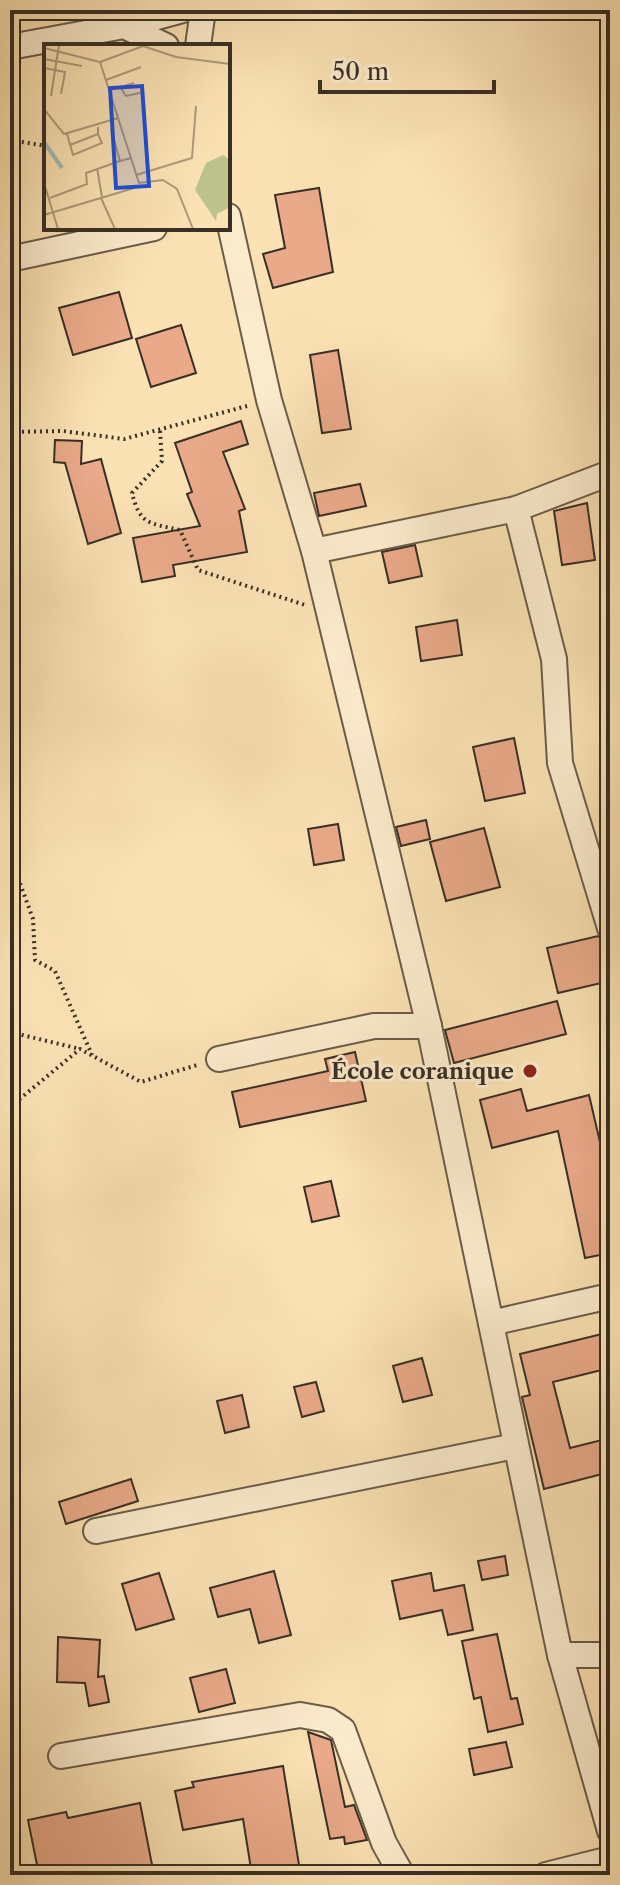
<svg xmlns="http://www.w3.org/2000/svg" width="620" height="1885" viewBox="0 0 620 1885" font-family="'Libre Caslon Text',serif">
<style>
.building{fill:#eaaa8a;stroke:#392f25;stroke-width:2}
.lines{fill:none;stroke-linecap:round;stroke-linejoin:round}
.minor-casing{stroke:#6a5c49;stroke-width:28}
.path{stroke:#392f25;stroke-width:4;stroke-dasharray:2 4;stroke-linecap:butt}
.minor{stroke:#fcecce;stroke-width:24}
.poi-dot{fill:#8f2418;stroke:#fcecce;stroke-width:3}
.labels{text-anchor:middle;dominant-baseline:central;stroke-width:6;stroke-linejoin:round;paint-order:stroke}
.poi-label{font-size:22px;font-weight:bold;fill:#392f25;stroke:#fcecce;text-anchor:end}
.inset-river{fill:none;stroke:#a3bbb8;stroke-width:4}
.inset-road{fill:none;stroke:#ad9a7b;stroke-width:2}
.view{fill:#1d4ed8;fill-opacity:0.15;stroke:#1d4ed8;stroke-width:4}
.inset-edge{fill:none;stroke:#392f25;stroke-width:4}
</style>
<rect width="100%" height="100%" fill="#fbe2b4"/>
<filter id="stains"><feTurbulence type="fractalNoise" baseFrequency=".0025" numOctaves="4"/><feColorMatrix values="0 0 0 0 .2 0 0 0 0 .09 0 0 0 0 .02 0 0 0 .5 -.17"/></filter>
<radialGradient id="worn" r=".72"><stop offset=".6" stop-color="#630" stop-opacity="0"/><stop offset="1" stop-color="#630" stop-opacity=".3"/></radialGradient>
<g class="building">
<polygon points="319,188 333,272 273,288 263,254 285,248 275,195"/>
<polygon points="119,292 132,338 73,355 59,308"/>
<polygon points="181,325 196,373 151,387 136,339"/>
<polygon points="338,350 351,429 322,433 310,355"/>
<polygon points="241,421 248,444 223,452 245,509 239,511 247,552 173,565 175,576 142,582 133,538 200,526 187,494 192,492 175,443"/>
<polygon points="55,440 82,441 81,464 101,459 121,533 88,544 65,463 54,462"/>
<polygon points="360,484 366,506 319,516 314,493"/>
<polygon points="587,503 595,560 562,565 554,511"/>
<polygon points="415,545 422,576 389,583 382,552"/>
<polygon points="457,620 462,655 421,661 416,627"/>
<polygon points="514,738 525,793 485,801 473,747"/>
<polygon points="426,820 430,839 401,846 396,827"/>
<polygon points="338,824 344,860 314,865 308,829"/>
<polygon points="484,828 500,887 446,901 430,842"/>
<polygon points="598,936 605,942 610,981 558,993 547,948"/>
<polygon points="557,1001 566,1034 454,1063 445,1030"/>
<polygon points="355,1052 366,1101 240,1127 232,1092 328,1071 325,1059"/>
<polygon points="521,1089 527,1111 589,1095 610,1185 610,1253 585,1258 558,1131 492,1148 480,1100"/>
<polygon points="331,1181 339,1216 312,1222 304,1187"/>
<polygon points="610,1332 610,1368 553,1382 570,1448 610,1438 610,1472 544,1489 522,1397 530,1395 520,1354"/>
<polygon points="422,1358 432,1395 403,1402 393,1366"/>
<polygon points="316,1382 324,1411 302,1417 294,1387"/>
<polygon points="242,1395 249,1427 225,1433 217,1401"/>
<polygon points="131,1479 138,1501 66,1524 59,1502"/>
<polygon points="505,1556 508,1575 482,1580 478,1561"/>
<polygon points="274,1571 291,1635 259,1643 250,1609 218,1617 210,1588"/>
<polygon points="159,1573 174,1619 136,1630 122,1584"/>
<polygon points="431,1573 434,1591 464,1585 473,1630 448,1635 442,1610 400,1619 392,1581"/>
<polygon points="497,1634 511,1699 517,1698 523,1724 488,1732 481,1697 474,1699 462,1641"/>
<polygon points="58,1637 100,1640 98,1677 104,1676 109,1702 89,1706 85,1683 57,1682"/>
<polygon points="226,1669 235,1703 199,1712 190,1678"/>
<polygon points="308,1732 331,1740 345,1807 354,1805 367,1840 345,1844 344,1837 330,1839"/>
<polygon points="506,1742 512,1767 474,1775 469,1749"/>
<polygon points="283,1766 300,1871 252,1875 243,1819 183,1830 175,1791 194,1787 192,1782"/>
<polygon points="140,1803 154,1875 39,1875 28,1820 66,1812 68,1818"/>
</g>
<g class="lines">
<defs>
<g id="minor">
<polyline points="124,26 183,10"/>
<polyline points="198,46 203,10"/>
<polyline points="10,47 124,26 166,46"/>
<polyline points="228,216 269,400 314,551 429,1026 560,1655 610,1831"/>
<polyline points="10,259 154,228"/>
<polyline points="516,509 610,473"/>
<polyline points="314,551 516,509 554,659 560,763 610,928"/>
<polyline points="219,1059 374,1026 429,1026"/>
<polyline points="491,1323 610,1296"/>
<polyline points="96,1531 515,1446"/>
<polyline points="560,1655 610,1655"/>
<polyline points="61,1756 300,1715 328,1720 343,1730 384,1843 402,1875"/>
<polyline points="546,1875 610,1859"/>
</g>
</defs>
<use href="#minor" class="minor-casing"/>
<g class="path">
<polyline points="10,140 46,146"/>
<path d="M160,431L162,461L132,493C140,525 149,523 180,530L198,570L305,605"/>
<polyline points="10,432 63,431 124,439 247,406"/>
<polyline points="15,812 17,875 33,919 35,960 55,971 92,1055"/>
<polyline points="10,1032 80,1049"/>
<polyline points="10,1107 80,1049 141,1082 197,1065"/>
</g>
<use href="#minor" class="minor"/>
</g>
<circle class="poi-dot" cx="530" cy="1071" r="8"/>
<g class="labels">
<g class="poi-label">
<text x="514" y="1071">École coranique</text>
</g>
</g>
<g transform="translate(44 44)">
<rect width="186" height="186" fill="#fbe2b4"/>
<path d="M179,111L186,116V163L173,170L172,177L151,146L162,119Z" fill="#bec38d"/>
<path class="inset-river" d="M0,98L18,124"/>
<path class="inset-road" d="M0,4L56,18L95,139L119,136L133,145L149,185M0,15L38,22M56,18L99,2L132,13L186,20M0,24L21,28L17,50M62,36L97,23M76,43L82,52L96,49M66,46L90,39M7,52L15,1M0,65L20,90L74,74M67,85L76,117L87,114M23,90L29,111L58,99L54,90M26,101L54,90V83M53,124L58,153M92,131L148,114L152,62M0,139L14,185M6,154L43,140L42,129L76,117M57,154L71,185M0,171L97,142"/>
<path class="view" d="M98,42L105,142L72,144L66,44Z"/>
<rect width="186" height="186" class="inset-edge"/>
</g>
<rect width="620" height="1885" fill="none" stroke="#fbe2b4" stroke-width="40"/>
<rect x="12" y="12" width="596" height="1861" fill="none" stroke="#392f25" stroke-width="4"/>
<rect x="20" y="20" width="580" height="1845" fill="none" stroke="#392f25" stroke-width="2"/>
<path d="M320 80v12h174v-12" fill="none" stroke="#392f25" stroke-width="4"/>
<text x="332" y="80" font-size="24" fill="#392f25" stroke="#fcecce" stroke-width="6" paint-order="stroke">50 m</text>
<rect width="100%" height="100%" filter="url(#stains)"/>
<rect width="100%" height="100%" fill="url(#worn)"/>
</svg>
